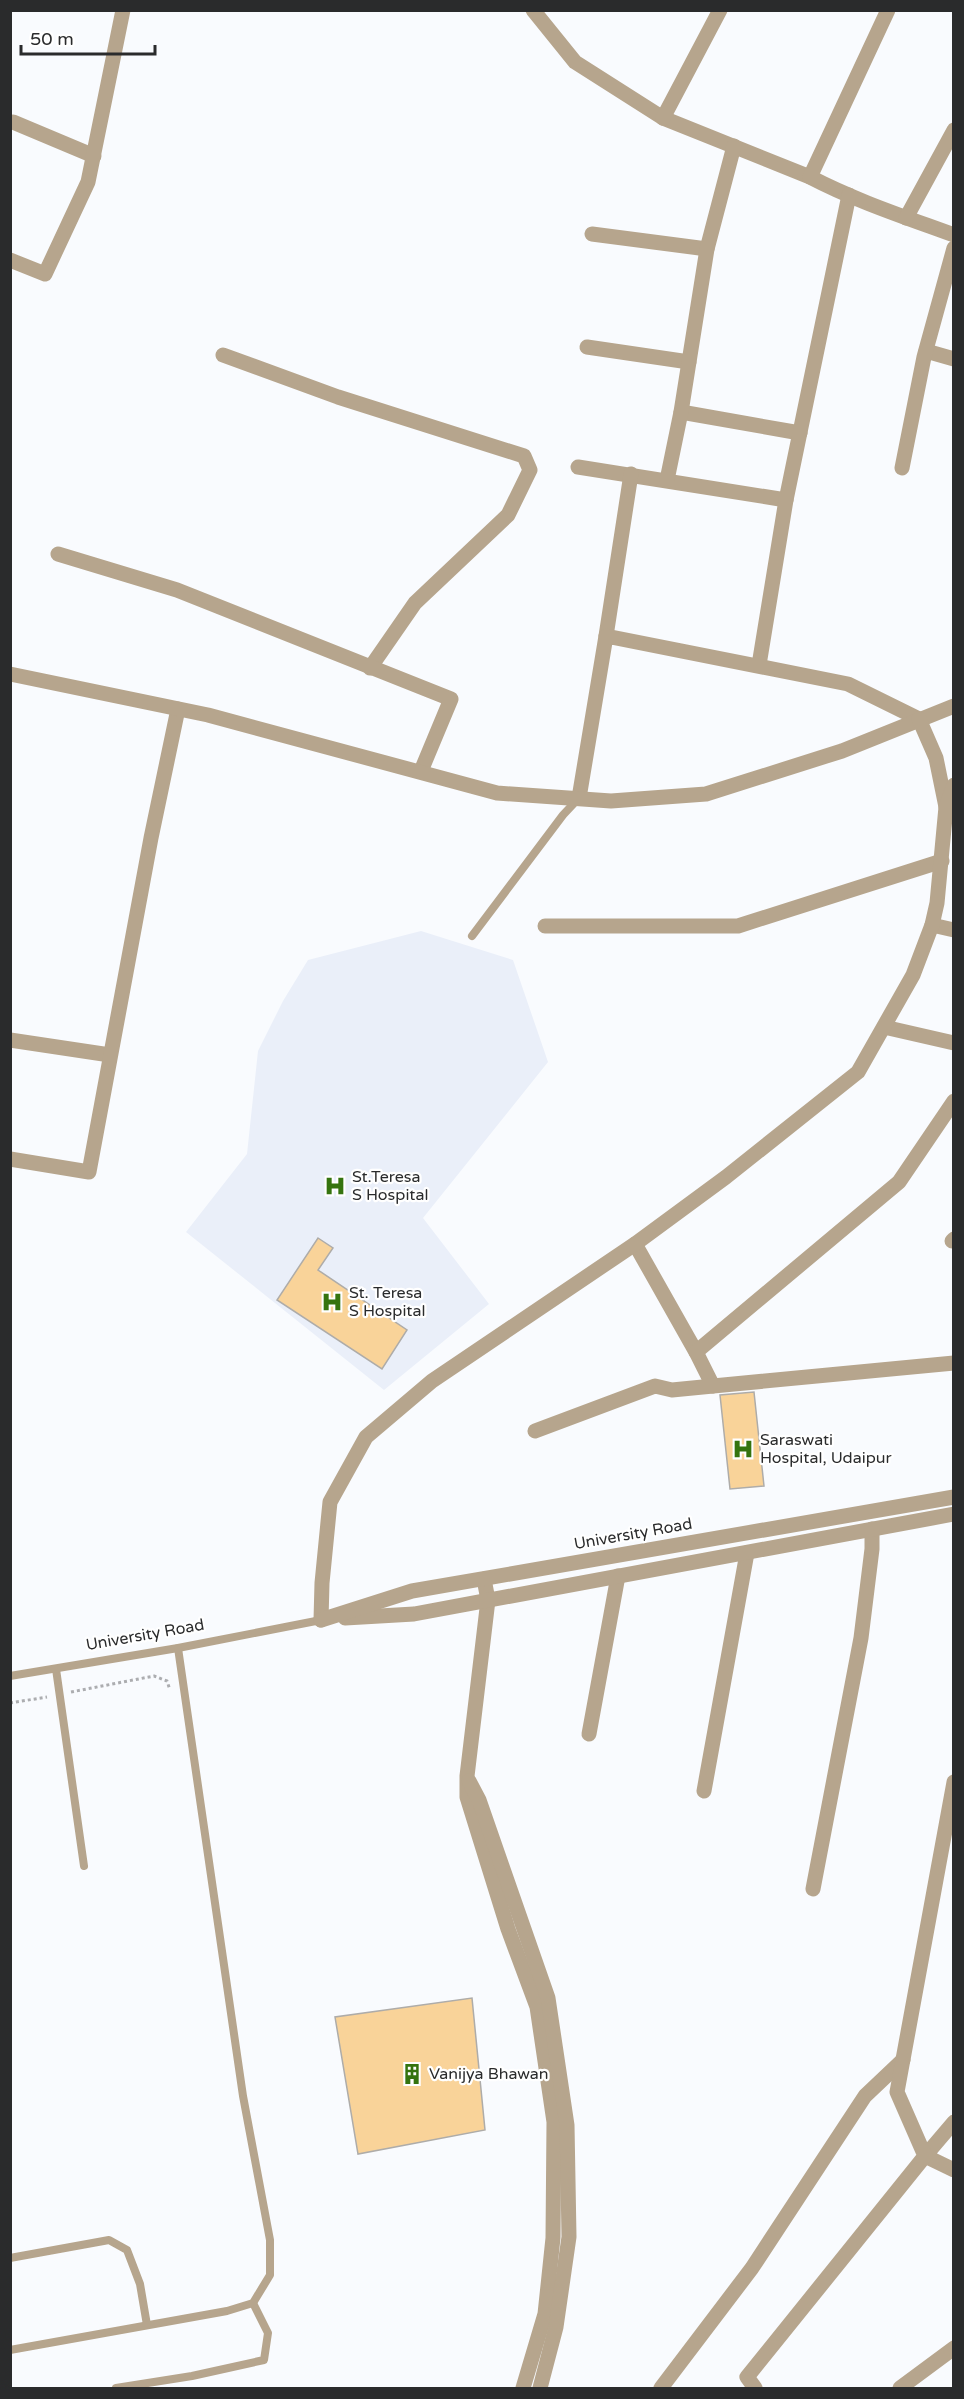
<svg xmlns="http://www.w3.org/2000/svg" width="964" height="2399" viewBox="0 0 964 2399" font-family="'Varela Round',sans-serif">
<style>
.built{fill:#eaeff9}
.building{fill:#f9d399;stroke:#aeaca9;stroke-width:1.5}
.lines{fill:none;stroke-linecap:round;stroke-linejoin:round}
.path{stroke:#acadb0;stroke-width:3;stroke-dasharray:3 3;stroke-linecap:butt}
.service{stroke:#b6a58d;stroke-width:8}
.minor{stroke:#b6a58d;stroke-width:15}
.tertiary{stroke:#b6a58d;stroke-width:15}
.labels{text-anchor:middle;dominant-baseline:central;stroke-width:4.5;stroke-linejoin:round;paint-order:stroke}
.poi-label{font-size:16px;fill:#2a2b2c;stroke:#fff;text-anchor:start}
.street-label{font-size:16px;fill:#2a2b2c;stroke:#fff}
</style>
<rect width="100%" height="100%" fill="#f9fbfe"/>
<polygon class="built" points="421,931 513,960 548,1062 423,1218 489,1304 384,1390 186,1232 247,1154 258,1051 283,1001 308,960"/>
<g class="building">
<polygon points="318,1238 333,1248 318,1270 407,1330 382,1369 277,1300"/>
<polygon points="754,1392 764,1486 730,1489 720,1395"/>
<polygon points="472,1998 485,2130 358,2154 335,2017"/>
</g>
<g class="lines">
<g class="path">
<polyline points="71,1692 154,1676 167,1681 170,1690"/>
<polyline points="10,1703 47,1697"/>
</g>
<g class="service">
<polyline points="472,936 563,815 578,799"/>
<polyline points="56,1669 84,1866"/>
<polyline points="10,1676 178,1648 321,1620"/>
<polyline points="10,2258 109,2240 127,2250 140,2284 147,2325"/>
<polyline points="10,2350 227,2311 253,2303 270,2275 270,2240 243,2096 178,1648"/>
<polyline points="116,2388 192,2376 264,2360 268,2333 253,2303"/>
</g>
<g class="minor">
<path d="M533,10L575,62L663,118L810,177C856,201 905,217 954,235"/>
<polyline points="663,118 720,10"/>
<polyline points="13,122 94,156"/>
<polyline points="810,177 888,10"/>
<polyline points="906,218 954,130"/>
<polyline points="592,234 707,249"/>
<polyline points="10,260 45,274 88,182 123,10"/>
<polyline points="587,347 689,362"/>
<polyline points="926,351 954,359"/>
<polyline points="223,355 338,397 524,456 530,470 508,515 415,603 370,668"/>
<polyline points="681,412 800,433"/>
<polyline points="578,467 786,500"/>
<polyline points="902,468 924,357 954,248"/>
<polyline points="667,480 681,412 707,249 734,146"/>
<polyline points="58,554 177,590 451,699 421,771"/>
<polyline points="606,636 631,474"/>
<polyline points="759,665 786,500 849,195"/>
<polyline points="579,798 606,636 848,684 919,719"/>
<polyline points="932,925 954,930"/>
<polyline points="545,926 738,926 942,861"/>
<polyline points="884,1027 954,1043"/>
<polyline points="10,1040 110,1055"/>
<polyline points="10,1159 89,1172 151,838 178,709"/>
<polyline points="952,1241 954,1239"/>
<polyline points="635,1244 696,1352 713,1386 954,1363"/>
<polyline points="696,1352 899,1182 954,1101"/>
<polyline points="535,1431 655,1386 672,1390 713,1386"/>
<polyline points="589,1734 618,1576"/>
<polyline points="704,1791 747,1553"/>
<polyline points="813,1889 861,1638 872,1549 872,1529"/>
<polyline points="954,2122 925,2156 954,2170"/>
<polyline points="661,2388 752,2268 865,2096 903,2060"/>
<polyline points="755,2388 747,2377 925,2156 897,2092 954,1782"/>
<polyline points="900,2388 954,2348"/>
</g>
<g class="tertiary">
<polyline points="10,674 208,715 497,793 611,801 706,794 842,751 954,706"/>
<polyline points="919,719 936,758 946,807"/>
<polyline points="484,1579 488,1600 467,1776 467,1797 508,1929 537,2007 554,2122 553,2238 545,2314 523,2388"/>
<polyline points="345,1618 414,1614 954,1514"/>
<polyline points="321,1620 322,1583 330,1502 366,1437 432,1381 635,1244 726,1177 858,1072 913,975 932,925 937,903 946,807 954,785"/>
<polyline points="321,1620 412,1591 954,1497"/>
<polyline points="469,1781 479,1800 548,1998 567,2125 569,2237 556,2327 540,2388"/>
</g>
</g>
<defs>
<symbol id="hospital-bare" viewBox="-9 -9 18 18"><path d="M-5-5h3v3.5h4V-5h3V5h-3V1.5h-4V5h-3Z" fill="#35740f" stroke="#fff" stroke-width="2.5" paint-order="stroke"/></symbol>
<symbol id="building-bare" viewBox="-9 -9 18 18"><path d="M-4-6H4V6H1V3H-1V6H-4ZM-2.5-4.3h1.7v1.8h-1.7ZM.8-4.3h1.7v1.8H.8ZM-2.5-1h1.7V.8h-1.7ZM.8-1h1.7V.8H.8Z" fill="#35740f" stroke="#fff" stroke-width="2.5" paint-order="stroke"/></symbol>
</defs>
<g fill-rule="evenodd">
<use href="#hospital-bare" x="320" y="1171" width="30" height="30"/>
<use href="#hospital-bare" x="317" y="1287" width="30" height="30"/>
<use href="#hospital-bare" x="728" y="1434" width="30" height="30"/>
<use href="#building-bare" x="397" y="2059" width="30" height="30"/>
</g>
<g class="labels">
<g class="poi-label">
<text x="352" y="1177">St.Teresa<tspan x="352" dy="18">S Hospital</tspan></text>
<text x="349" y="1293">St. Teresa<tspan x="349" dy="18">S Hospital</tspan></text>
<text x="760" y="1440">Saraswati<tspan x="760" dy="18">Hospital, Udaipur</tspan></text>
<text x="429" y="2074">Vanijya Bhawan</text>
</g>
<g class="street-label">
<text transform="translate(633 1534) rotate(-10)">University Road</text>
<text transform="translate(145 1635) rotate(-10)">University Road</text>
</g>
</g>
<rect width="964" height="2399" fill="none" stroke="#2a2b2c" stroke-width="24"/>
<path d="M21 45v9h134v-9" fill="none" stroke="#2a2b2c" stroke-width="3"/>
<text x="30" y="45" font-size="18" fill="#2a2b2c" stroke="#ffffff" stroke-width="4.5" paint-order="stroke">50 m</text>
</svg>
